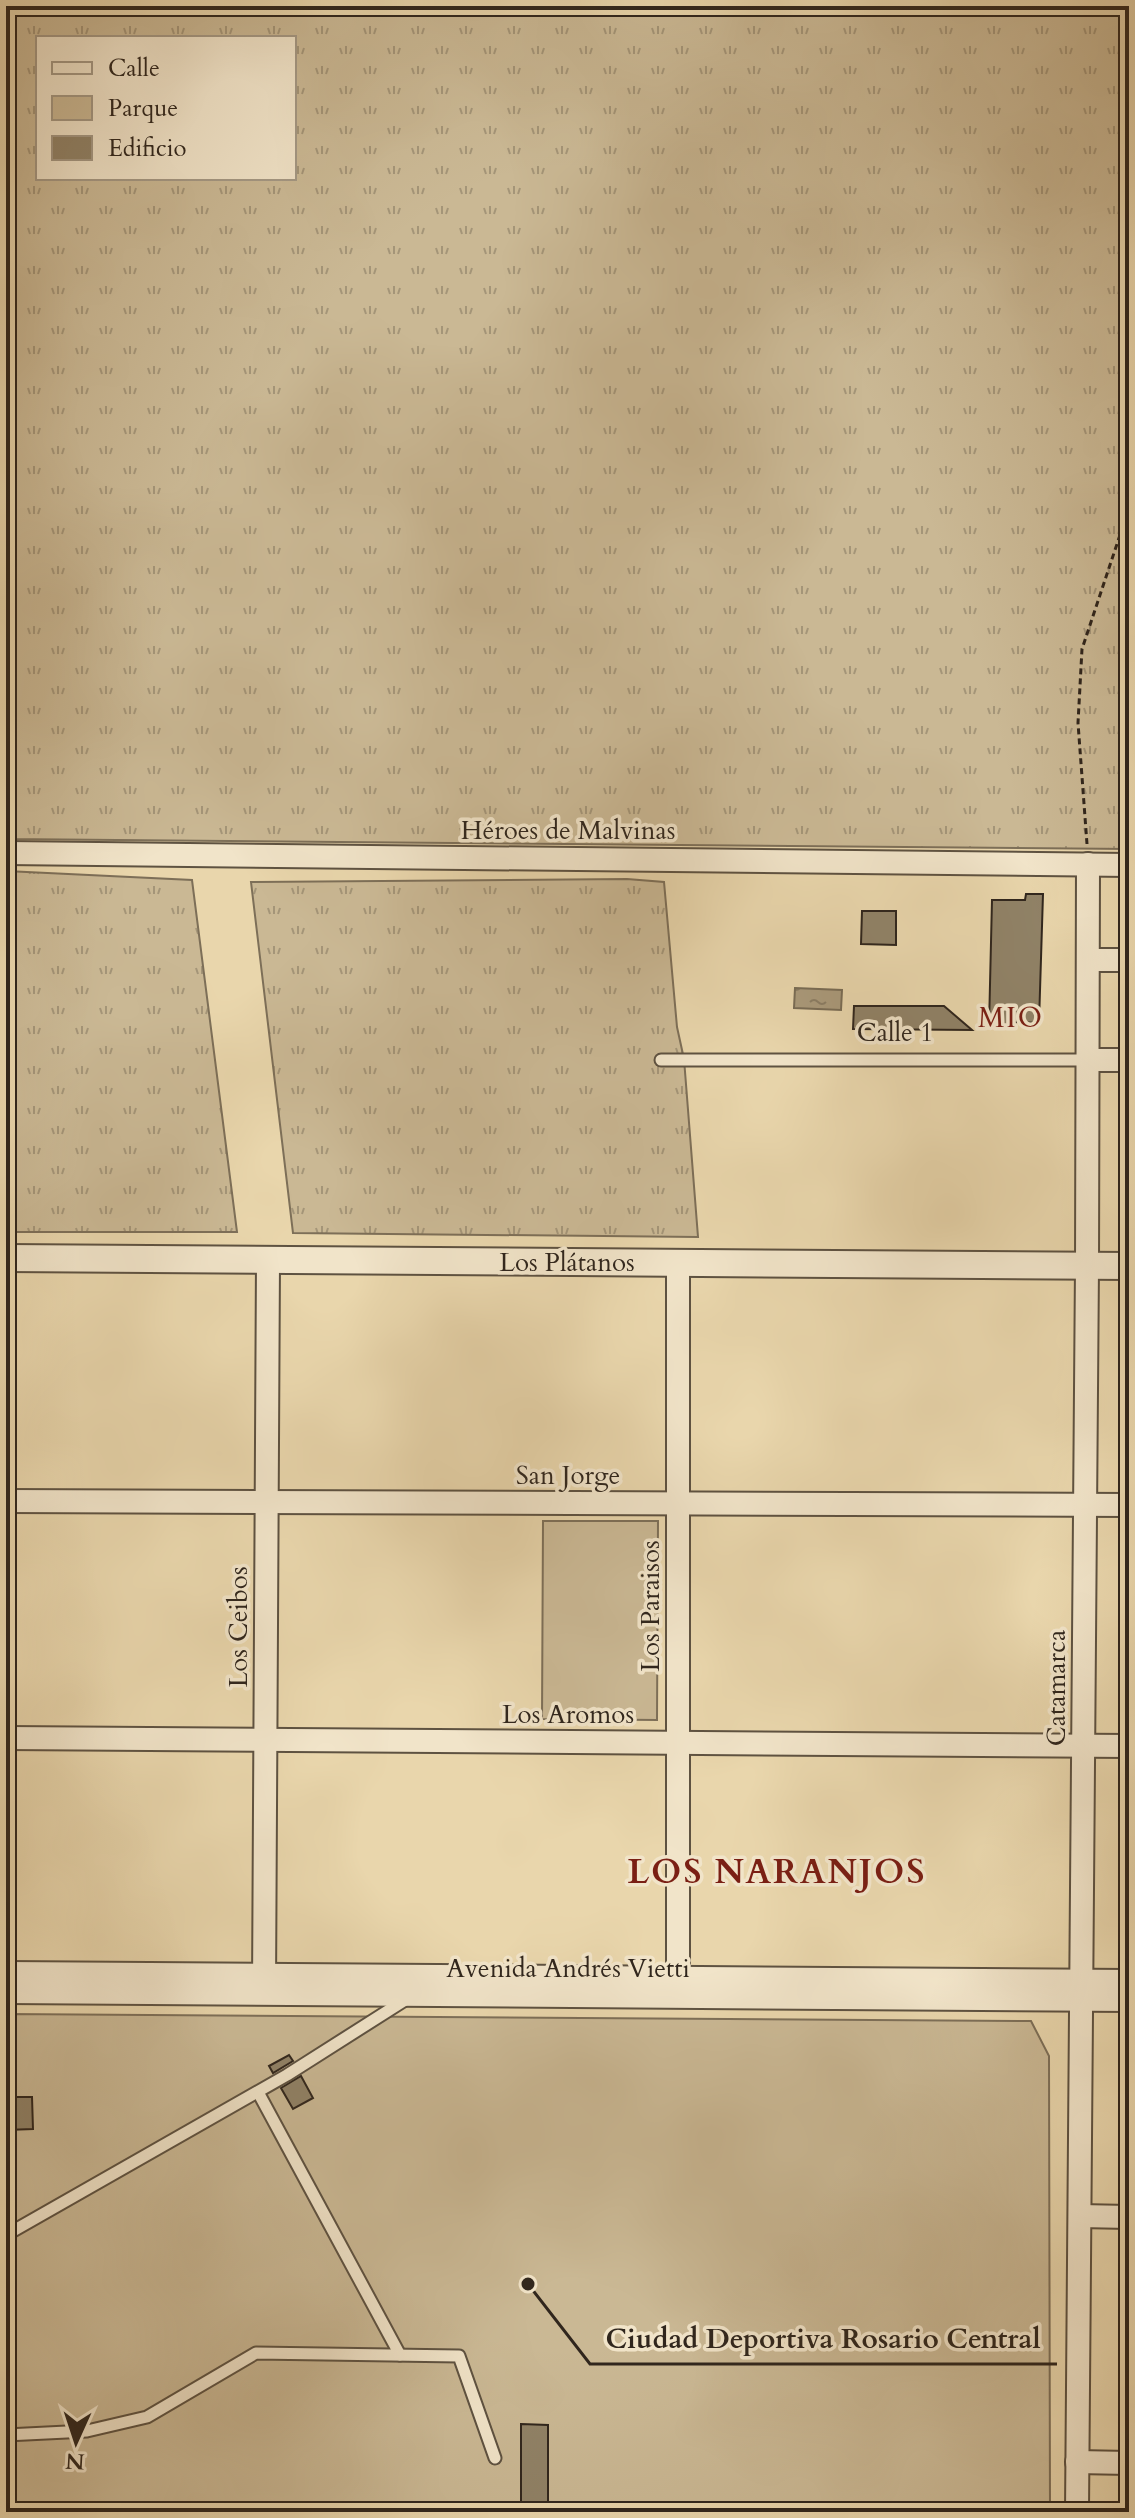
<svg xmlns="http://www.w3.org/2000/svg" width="1135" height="2518" viewBox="0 0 1135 2518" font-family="Cardo,serif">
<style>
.grass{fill:url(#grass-tufts);stroke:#7d6f58;stroke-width:2;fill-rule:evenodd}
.green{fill:#cab894;stroke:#7d6f58;stroke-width:2}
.water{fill:url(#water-ripples);stroke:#796c55;stroke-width:2}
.building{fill:#908267;stroke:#30261d;stroke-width:2}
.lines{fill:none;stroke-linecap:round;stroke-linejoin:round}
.service-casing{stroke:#5e5241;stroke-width:15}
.minor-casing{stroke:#5e5241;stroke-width:26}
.tertiary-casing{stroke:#5e5241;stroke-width:30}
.path{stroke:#30261d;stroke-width:3;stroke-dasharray:6 4;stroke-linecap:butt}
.service{stroke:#f1e4c9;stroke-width:11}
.minor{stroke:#f1e4c9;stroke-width:22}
.tertiary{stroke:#f1e4c9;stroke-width:26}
.labels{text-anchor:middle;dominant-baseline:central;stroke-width:7;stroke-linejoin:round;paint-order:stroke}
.street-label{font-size:26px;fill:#30261d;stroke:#f1e4c9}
.neighbourhood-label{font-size:28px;letter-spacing:2px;fill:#7a1f14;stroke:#f1e4c9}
.district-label{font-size:34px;font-weight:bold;letter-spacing:2px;fill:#7a1f14;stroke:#f1e4c9}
.leader{fill:none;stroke:#30261d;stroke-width:3}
.callout-dot{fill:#30261d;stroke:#f1e4c9;stroke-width:3}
.callout-label{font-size:28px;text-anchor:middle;font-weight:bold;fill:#30261d;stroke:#f1e4c9;stroke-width:7;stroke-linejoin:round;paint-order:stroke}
</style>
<defs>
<pattern id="grass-tufts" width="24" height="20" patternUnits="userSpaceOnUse" patternTransform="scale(2)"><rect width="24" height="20" fill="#cab894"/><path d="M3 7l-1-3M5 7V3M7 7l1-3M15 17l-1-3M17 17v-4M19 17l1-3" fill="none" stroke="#a49578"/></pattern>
<pattern id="water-ripples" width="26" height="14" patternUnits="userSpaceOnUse" patternTransform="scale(2)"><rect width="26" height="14" fill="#aa9a7b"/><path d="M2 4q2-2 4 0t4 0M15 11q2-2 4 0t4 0" fill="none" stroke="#8b7d64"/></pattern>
</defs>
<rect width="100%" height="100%" fill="#e9d6ac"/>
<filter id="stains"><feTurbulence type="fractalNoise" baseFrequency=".0025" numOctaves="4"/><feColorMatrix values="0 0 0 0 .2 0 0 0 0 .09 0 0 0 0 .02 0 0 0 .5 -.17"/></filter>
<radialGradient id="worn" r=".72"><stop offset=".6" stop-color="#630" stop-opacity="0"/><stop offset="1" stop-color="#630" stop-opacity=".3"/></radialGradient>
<g class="grass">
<path d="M6,6H1129V849L6,839ZM38,38H294V178H38Z"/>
<polygon points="6,871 192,880 237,1232 6,1232"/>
<polygon points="627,879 664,882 677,1027 684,1059 698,1237 293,1233 251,882"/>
</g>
<g class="green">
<polygon points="543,1521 658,1521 657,1720 542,1719"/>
<polygon points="6,2014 1031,2021 1049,2056 1050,2512 6,2512"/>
</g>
<polygon class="water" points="795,988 842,990 841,1010 794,1008"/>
<g class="building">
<polygon points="1026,894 1043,894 1039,1023 1013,1022 1012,1027 989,1027 992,900 1025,900"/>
<polygon points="862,911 896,911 896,945 861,944"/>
<polygon points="854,1006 944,1006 972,1030 853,1029"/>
<polygon points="289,2055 293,2061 273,2073 269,2066"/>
<polygon points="301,2076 313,2098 293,2109 281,2088"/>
<polygon points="6,2097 32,2097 33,2129 6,2130"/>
<polygon points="521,2424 548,2425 548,2512 521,2512"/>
</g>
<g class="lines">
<defs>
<g id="service">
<polyline points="661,1060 1087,1060"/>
<polyline points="258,2092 400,2355"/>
<polyline points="6,2235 287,2075 405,2000"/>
<polyline points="6,2435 87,2431 147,2417 256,2353 459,2356 495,2458"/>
</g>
<g id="minor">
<polyline points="6,853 1129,865"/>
<polyline points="1088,960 1129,960"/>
<polyline points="1087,1060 1129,1060"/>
<polyline points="678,1263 678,1990"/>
<polyline points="6,1501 1129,1505"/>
<polyline points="6,1738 1129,1746"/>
<polyline points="6,1973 1129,1981"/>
<polyline points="264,1989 268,1260"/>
<polyline points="6,1992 1129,2000"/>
<polyline points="1080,2216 1129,2217"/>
<polyline points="1077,2462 1129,2463"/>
<polyline points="1077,2512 1087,1266 1088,864"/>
</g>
<polyline id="tertiary" points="6,1258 1129,1266"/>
</defs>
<use href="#service" class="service-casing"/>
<use href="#minor" class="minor-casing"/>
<use href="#tertiary" class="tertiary-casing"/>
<polyline class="path" points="1087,844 1078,723 1082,649 1129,508"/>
<use href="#service" class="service"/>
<use href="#minor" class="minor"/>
<use href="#tertiary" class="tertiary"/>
</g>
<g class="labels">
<g class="street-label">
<text x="568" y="830">Héroes de Malvinas</text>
<text x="895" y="1032">Calle 1</text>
<text x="567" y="1262">Los Plátanos</text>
<text x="568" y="1475">San Jorge</text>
<text transform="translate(650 1606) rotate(-90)">Los Paraisos</text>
<text transform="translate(238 1627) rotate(-90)">Los Ceibos</text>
<text transform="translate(1056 1688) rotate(-90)">Catamarca</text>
<text x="568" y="1714">Los Aromos</text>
<text x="568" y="1968">Avenida Andrés Vietti</text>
</g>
<g class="neighbourhood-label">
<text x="1011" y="1018">MIO</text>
</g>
<g class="district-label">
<text x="777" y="1872">LOS NARANJOS</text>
</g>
</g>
<path class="leader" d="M528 2284L590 2364H1057"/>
<circle class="callout-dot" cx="528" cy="2284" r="8"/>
<g class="callout-label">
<text x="823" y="2348">Ciudad Deportiva Rosario Central</text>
</g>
<rect width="1135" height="2518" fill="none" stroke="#e9d6ac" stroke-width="32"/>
<rect x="8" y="8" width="1119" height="2502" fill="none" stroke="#30261d" stroke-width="4"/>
<rect x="16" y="16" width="1103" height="2486" fill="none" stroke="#30261d" stroke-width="2"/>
<rect x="36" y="36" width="260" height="144" fill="#f1e4c9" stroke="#a49884" stroke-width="2"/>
<rect x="52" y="62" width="40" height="12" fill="#f1e4c9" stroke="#a49884" stroke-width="2"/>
<text x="108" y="76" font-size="24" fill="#30261d">Calle</text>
<rect x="52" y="96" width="40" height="24" fill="#cab894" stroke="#a49884" stroke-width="2"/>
<text x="108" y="116" font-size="24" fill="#30261d">Parque</text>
<rect x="52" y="136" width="40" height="24" fill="#908267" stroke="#a49884" stroke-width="2"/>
<text x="108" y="156" font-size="24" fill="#30261d">Edificio</text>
<g transform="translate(76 2442) rotate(183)" stroke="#f1e4c9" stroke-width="6" paint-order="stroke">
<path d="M0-6L14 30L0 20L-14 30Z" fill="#30261d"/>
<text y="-12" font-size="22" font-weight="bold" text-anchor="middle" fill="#30261d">N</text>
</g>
<rect width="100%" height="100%" filter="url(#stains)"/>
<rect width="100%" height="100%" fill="url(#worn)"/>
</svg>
